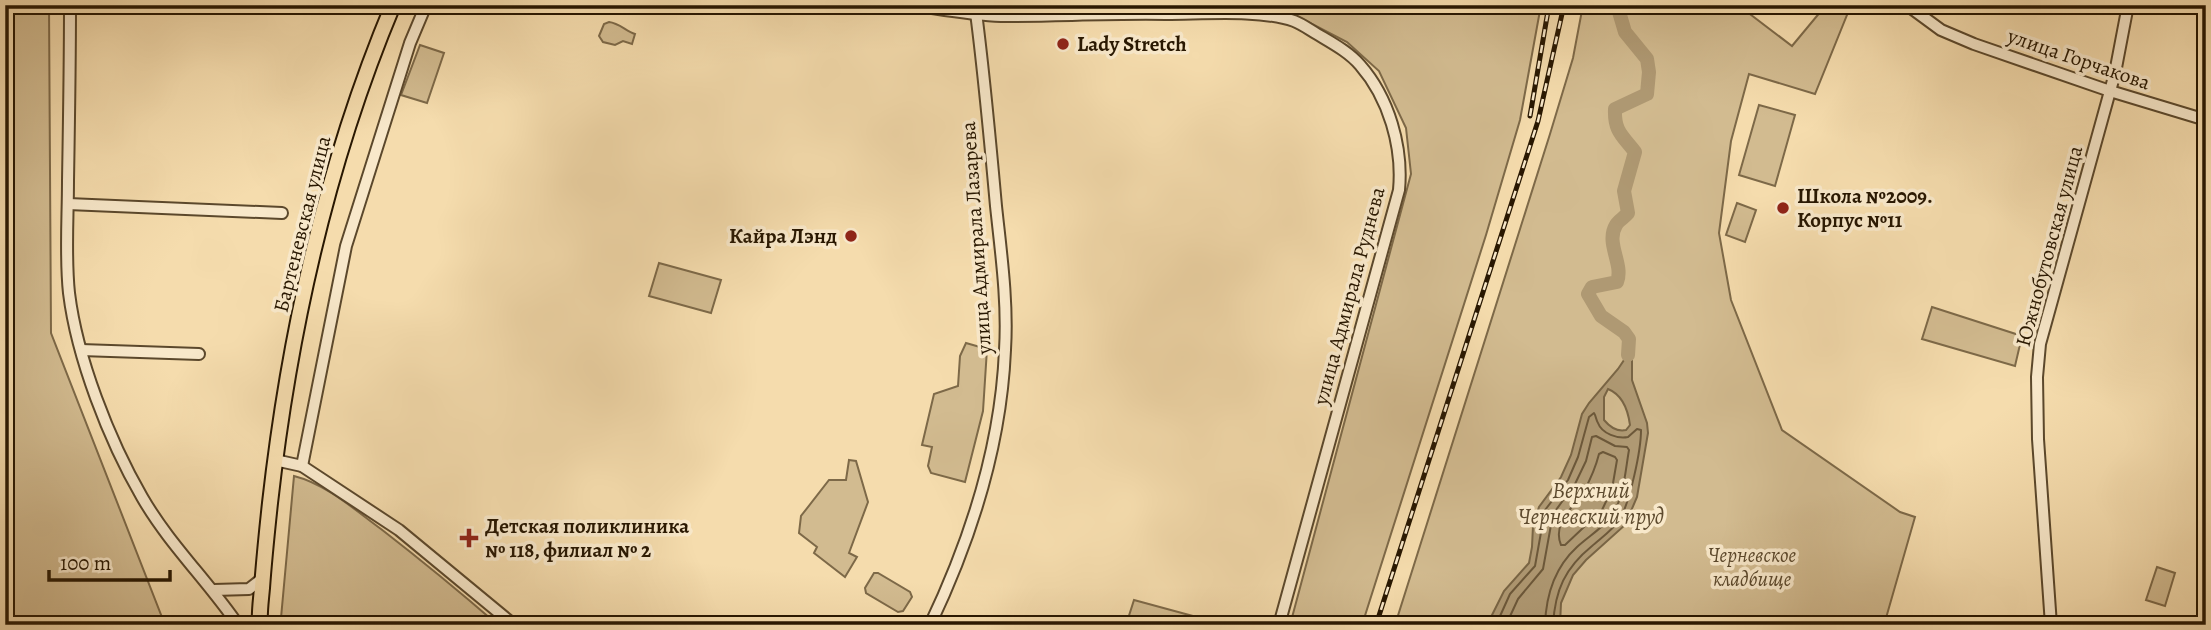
<svg xmlns="http://www.w3.org/2000/svg" width="2211" height="630" viewBox="0 0 2211 630" font-family="Alegreya,serif">
<style>
.green{fill:#d2bb90;stroke:#7d6948;stroke-width:2}
.water{fill:#af9973;stroke:#796545;stroke-width:2;fill-rule:evenodd}
.lines{fill:none;stroke-linecap:round;stroke-linejoin:round}
.shore{stroke:#6c583a;stroke-width:2}
.river{stroke:#af9973;stroke-width:14}
.minor-casing{stroke:#5b482c;stroke-width:14}
.major-casing{stroke:#281701;stroke-width:18}
.minor{stroke:#f8e8ca;stroke-width:10}
.major{stroke:#f5dcad;stroke-width:14}
.rail-casing{stroke:#281701;stroke-width:5}
.rail{stroke:#f8e8ca;stroke-width:2.5;stroke-dasharray:8;stroke-linecap:butt}
.poi-dot{fill:#8f2418;stroke:#f8e8ca;stroke-width:2.5}
.labels{text-anchor:middle;dominant-baseline:central;stroke-width:7;stroke-linejoin:round;paint-order:stroke}
.poi-label{font-size:21px;font-weight:bold;fill:#281701;stroke:#f8e8ca;text-anchor:start}
.street-label{font-size:21px;fill:#281701;stroke:#f8e8ca}
.park-label{font-size:21px;font-style:italic;fill:#5b482c;stroke:#f8e8ca}
.water-label{font-size:23px;font-style:italic;fill:#5e4b2f;stroke:#f8e8ca}
</style>
<rect width="100%" height="100%" fill="#f5dcad"/>
<filter id="stains"><feTurbulence type="fractalNoise" baseFrequency=".00286" numOctaves="4"/><feColorMatrix values="0 0 0 0 .2 0 0 0 0 .09 0 0 0 0 .02 0 0 0 .5 -.17"/></filter>
<radialGradient id="worn" r=".72"><stop offset=".6" stop-color="#630" stop-opacity="0"/><stop offset="1" stop-color="#630" stop-opacity=".3"/></radialGradient>
<g class="green">
<polygon points="5,5 49,5 51,333 165,625 5,625"/>
<polygon points="1042,5 1541,5 1520,120 1486,235 1362,625 1290,625 1411,174 1406,128 1379,71 1347,42 1293,14 1170,8"/>
<polygon points="1583,5 1738,5 1792,46 1826,5 1851,5 1815,94 1749,74 1731,141 1719,233 1731,300 1782,430 1900,512 1915,517 1884,625 1395,625 1550,134 1573,58"/>
<path d="M609,22C619,23 626,31 635,34L632,44L623,41L615,45L603,42L599,36L604,24Z"/>
<polygon points="420,45 444,53 427,103 401,95"/>
<polygon points="1759,105 1795,115 1775,186 1739,175"/>
<polygon points="1737,203 1756,210 1745,242 1726,235"/>
<polygon points="659,263 721,280 711,313 649,296"/>
<polygon points="1932,307 2022,336 2015,366 1922,339"/>
<polygon points="966,343 987,349 983,411 965,482 931,473 928,466 932,447 922,445 934,394 958,386 960,356"/>
<polygon points="849,460 856,461 868,502 849,553 857,557 845,577 814,553 817,547 799,533 801,516 829,480 846,480"/>
<path d="M294,476C326,484 355,510 381,529C421,560 460,592 498,625H283L281,618Z"/>
<polygon points="2157,567 2175,573 2165,606 2146,600"/>
<polygon points="874,573 878,573 910,592 912,597 903,611 898,612 866,593 865,588"/>
<polygon points="1134,600 1204,619 1203,625 1126,625"/>
</g>
<path class="water" d="M1629,339L1632,341V380L1647,423L1648,433L1637,497L1625,525L1586,560L1573,575L1561,603L1560,625H1487L1504,591L1529,563L1532,547L1533,526L1539,507L1561,477L1571,455L1582,414L1589,403L1618,369L1626,357ZM1608,389C1623,395 1628,410 1630,425L1626,430C1617,432 1609,426 1604,420V397Z"/>
<g class="lines">
<g class="shore">
<path d="M1603,452L1615,457L1617,460L1612,489L1602,510L1565,545H1561C1552,523 1573,508 1584,491C1590,480 1596,466 1599,454Z"/>
<path d="M1496,625L1510,594L1535,566L1545,510L1568,480L1578,457L1589,417L1594,413C1596,416 1596,420 1598,423C1602,434 1618,439 1628,437L1637,429L1641,430C1641,451 1630,501 1620,519C1614,529 1601,538 1592,546C1565,568 1555,590 1553,625"/>
<path d="M1506,625L1518,599L1543,569L1553,514L1575,484L1586,461L1592,437L1596,436L1615,446L1627,447L1629,450C1625,472 1624,500 1610,518C1601,529 1588,537 1577,547C1554,568 1546,595 1545,625"/>
</g>
<path class="river" d="M1617,5L1625,32L1647,59L1649,72L1647,94L1615,109C1614,132 1623,136 1635,152L1624,191L1628,213C1625,217 1618,221 1616,225C1605,243 1624,264 1617,282L1592,287L1588,294L1601,316L1624,332L1629,339L1628,355"/>
<defs>
<g id="minor">
<path d="M70,5C70,64 69,122 68,181C68,218 65,256 69,293C77,358 109,440 142,497C169,544 208,581 238,625"/>
<path d="M911,5C940,9 971,15 1001,16C1056,16 1111,13 1166,14C1204,14 1259,9 1294,21C1302,24 1310,30 1317,34C1332,43 1349,52 1360,65C1389,98 1403,147 1399,190L1279,625"/>
<polyline points="1907,5 1941,30 1974,44 2110,91 2206,120"/>
<polyline points="68,204 282,213"/>
<polyline points="81,350 199,354"/>
<polyline points="275,460 302,466 399,530 514,625"/>
<polyline points="302,466 346,246 410,43 426,5"/>
<polyline points="214,590 249,589 263,578"/>
<path d="M930,625C971,539 1001,445 1005,350C1008,302 1001,253 996,206C990,139 984,72 975,5"/>
<polyline points="2051,625 2038,439 2037,377 2040,344 2115,73 2128,5"/>
</g>
<path id="major" d="M260,625C259,613 261,600 262,588C264,560 267,531 270,503C289,334 327,162 393,5"/>
</defs>
<use href="#minor" class="minor-casing"/>
<use href="#major" class="major-casing"/>
<use href="#minor" class="minor"/>
<use href="#major" class="major"/>
<defs>
<g id="rail">
<polyline points="1530,116 1549,5"/>
<polyline points="1376,625 1538,121 1564,5"/>
</g>
</defs>
<use href="#rail" class="rail-casing"/>
<use href="#rail" class="rail"/>
</g>
<g class="poi-dot">
<circle cx="1063" cy="44" r="7"/>
<circle cx="1783" cy="208" r="7"/>
<circle cx="851" cy="236" r="7"/>
<path d="M465.5 527.5h7v7h7v7h-7v7h-7v-7h-7v-7h7z"/>
</g>
<g class="labels">
<g class="poi-label">
<text x="1077" y="44">Lady Stretch</text>
<text x="1797" y="196">Школа №2009.<tspan x="1797" dy="24">Корпус №11</tspan></text>
<text x="837" y="236" text-anchor="end">Кайра Лэнд</text>
<text x="485" y="526">Детская поликлиника<tspan x="485" dy="24">№ 118, филиал № 2</tspan></text>
</g>
<g class="street-label">
<text transform="translate(2079 59) rotate(19)">улица Горчакова</text>
<text transform="translate(302 224) rotate(-76)">Бартеневская улица</text>
<text transform="translate(976 238) rotate(-94)">улица Адмирала Лазарева</text>
<text transform="translate(2049 246) rotate(-75)">Южнобутовская улица</text>
<text transform="translate(1349 296) rotate(-75)">улица Адмирала Руднева</text>
</g>
<g class="park-label">
<text x="1752" y="555">Черневское<tspan x="1752" dy="24">кладбище</tspan></text>
</g>
<g class="water-label">
<text x="1591" y="490">Верхний<tspan x="1591" dy="26">Черневский пруд</tspan></text>
</g>
</g>
<rect width="2211" height="630" fill="none" stroke="#f5dcad" stroke-width="28"/>
<rect x="7" y="7" width="2197" height="616" fill="none" stroke="#281701" stroke-width="3.5"/>
<rect x="14" y="14" width="2183" height="602" fill="none" stroke="#281701" stroke-width="2"/>
<path d="M49 570v10h121v-10" fill="none" stroke="#281701" stroke-width="3.5"/>
<text x="60" y="570" font-size="21" fill="#281701" stroke="#f8e8ca" stroke-width="5" paint-order="stroke">100 m</text>
<rect width="100%" height="100%" filter="url(#stains)"/>
<rect width="100%" height="100%" fill="url(#worn)"/>
</svg>
